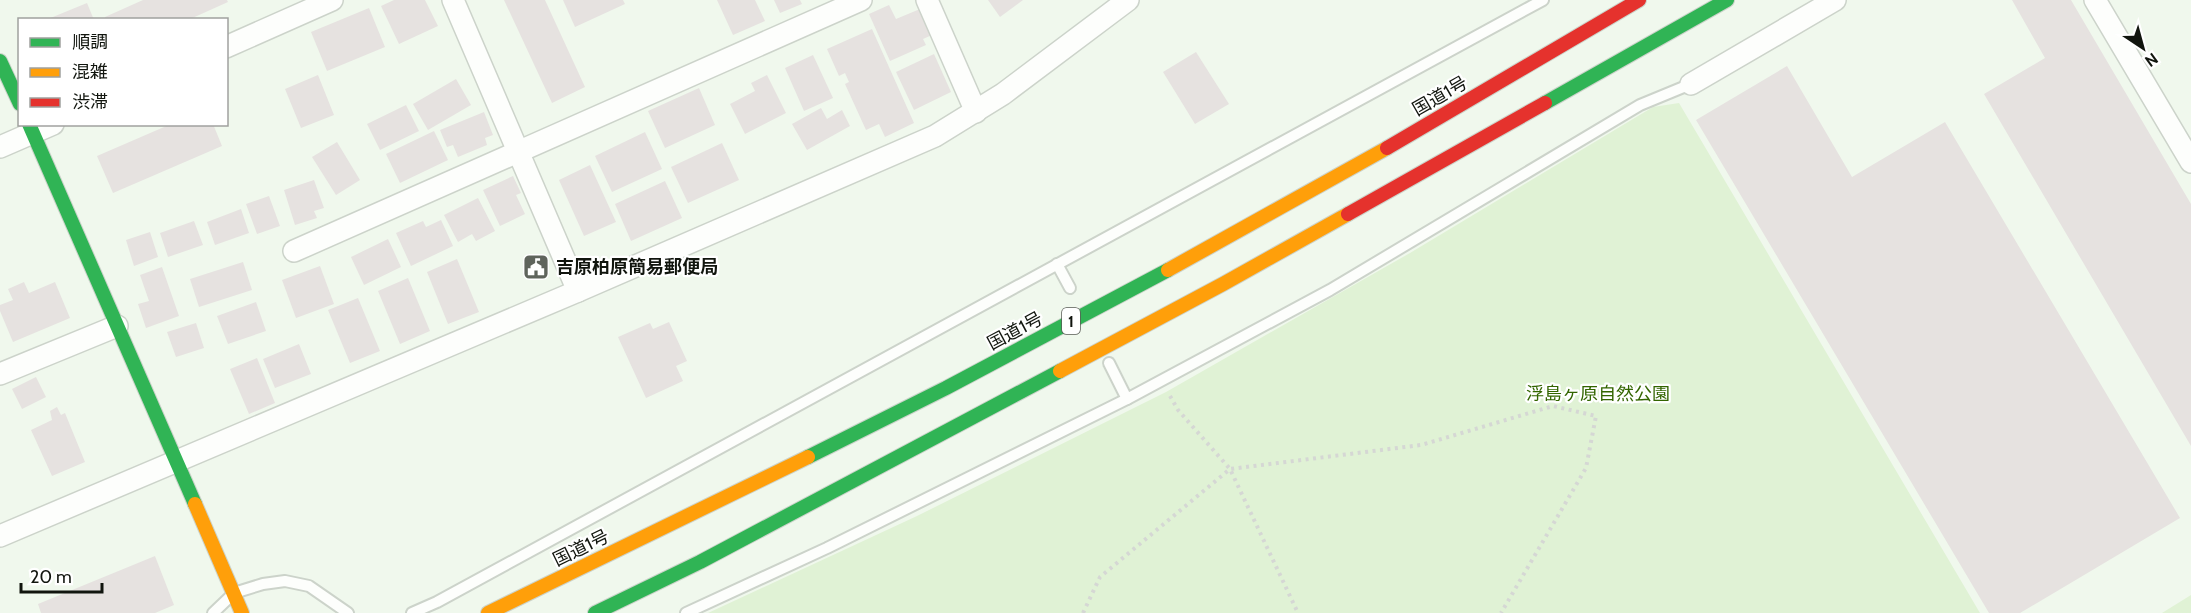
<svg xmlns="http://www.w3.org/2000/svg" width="2191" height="613" viewBox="0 0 2191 613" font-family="Cabin,'Noto Sans JP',sans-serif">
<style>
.green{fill:#e0f2d5}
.building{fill:#e6e2e0}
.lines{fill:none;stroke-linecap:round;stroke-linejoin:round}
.lane-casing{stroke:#ccd3ca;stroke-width:14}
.street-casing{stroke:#ccd3ca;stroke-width:24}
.fast-casing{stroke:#ccd3ca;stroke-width:16}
.slow-casing{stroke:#ccd3ca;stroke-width:16}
.jam-casing{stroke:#ccd3ca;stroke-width:16}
.path{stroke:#d5d7d4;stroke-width:4;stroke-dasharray:3 4.5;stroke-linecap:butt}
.lane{stroke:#fdfefc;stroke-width:10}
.street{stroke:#fdfefc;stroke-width:21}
.fast{stroke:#30b455;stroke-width:14}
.slow{stroke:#ff9f0a;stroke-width:14}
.jam{stroke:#e5322d;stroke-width:14}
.labels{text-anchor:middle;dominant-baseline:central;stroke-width:4.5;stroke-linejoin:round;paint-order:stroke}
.shield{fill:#fff;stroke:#585b56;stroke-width:1.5}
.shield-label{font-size:16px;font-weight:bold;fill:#11150e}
.street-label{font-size:18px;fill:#11150e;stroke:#fff}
.poi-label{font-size:18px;font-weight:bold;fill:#11150e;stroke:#fff;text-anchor:start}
.park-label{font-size:18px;fill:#336500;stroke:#fff}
</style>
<rect width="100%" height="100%" fill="#f0f8ed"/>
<g class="green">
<polygon points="1679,103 1980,613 708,613 917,516 1166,392 1410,253 1653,107"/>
<polygon points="2191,595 2191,613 2162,613"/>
</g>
<g class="building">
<polygon points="143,0 227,0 228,2 188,20 106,20 105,17"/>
<polygon points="394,0 425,0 438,26 399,44 381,6"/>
<polygon points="504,0 545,0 585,87 552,103"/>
<polygon points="563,0 623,0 625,4 575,27"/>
<polygon points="717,0 755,0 765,21 733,35"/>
<polygon points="774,0 800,0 802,4 780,13"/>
<polygon points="988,0 1023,0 1000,17"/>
<polygon points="2012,0 2071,0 2191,204 2191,446 1984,94 2045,58"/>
<polygon points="87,3 94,20 48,20 48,19"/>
<polygon points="889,5 896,19 920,9 932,35 923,39 926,45 890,61 869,14"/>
<polygon points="369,8 385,47 327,71 311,32"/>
<polygon points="872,29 914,123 885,137 879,124 866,130 845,84 849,82 845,73 839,76 827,49"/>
<polygon points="1196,52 1229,104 1195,124 1163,72"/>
<polygon points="934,54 951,92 914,110 896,72"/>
<polygon points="813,55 833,98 804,111 785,68"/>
<polygon points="1787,66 1852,177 1945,122 2180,518 2020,613 1989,613 1696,120"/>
<polygon points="318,75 334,115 301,128 285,89"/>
<polygon points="767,75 786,113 745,134 730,104 755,91 751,83"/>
<polygon points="456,79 471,105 428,130 413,104"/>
<polygon points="699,88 715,125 665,148 648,111"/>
<polygon points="406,105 419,131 380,150 367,124"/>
<polygon points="821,108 827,119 842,110 850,126 807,150 792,124"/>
<polygon points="484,112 493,135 485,138 487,145 458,157 453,145 447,147 440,130"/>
<polygon points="171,124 213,124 222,146 113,193 97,156"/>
<polygon points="434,131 448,160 400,183 386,154"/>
<polygon points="645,132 662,169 612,192 595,156"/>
<polygon points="337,142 360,180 336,195 312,157"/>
<polygon points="722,143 739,180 688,203 671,167"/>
<polygon points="590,165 616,222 584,236 559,180"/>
<polygon points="513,176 521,193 516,195 525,214 500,226 483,190"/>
<polygon points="314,180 324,208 314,211 317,218 295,225 284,190"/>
<polygon points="665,181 682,218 631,241 615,204"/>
<polygon points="269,196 280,226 257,234 246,204"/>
<polygon points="478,198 495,231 476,241 472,234 458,242 444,215"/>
<polygon points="241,209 249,233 215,245 207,222"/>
<polygon points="441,220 453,246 411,266 396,233 423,221 426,227"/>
<polygon points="194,221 203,245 168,257 160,233"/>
<polygon points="150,232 158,257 134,266 126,240"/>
<polygon points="388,239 401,267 364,285 351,257"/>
<polygon points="457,259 479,312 448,324 427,272"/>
<polygon points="243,262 252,290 199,307 190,279"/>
<polygon points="320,266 334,304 296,318 282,280"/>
<polygon points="162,267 179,316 146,328 138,304 149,301 140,275"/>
<polygon points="408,278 430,331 400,344 378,291"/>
<polygon points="24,282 29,293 55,282 70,318 13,342 0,311 0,305 13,300 8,289"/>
<polygon points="358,298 380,351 350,363 328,310"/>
<polygon points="256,302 266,331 228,344 217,316"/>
<polygon points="669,322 687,361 676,366 683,381 646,398 618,337 650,323 653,329"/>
<polygon points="196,323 204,348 176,357 167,332"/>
<polygon points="299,344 311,374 275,388 263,359"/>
<polygon points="257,358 275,403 249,414 230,369"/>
<polygon points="36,377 46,397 22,409 12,389"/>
<polygon points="57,407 61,415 65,413 85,462 52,476 31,430 52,420 50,411"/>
<polygon points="155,556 174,605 155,613 41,613 38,604"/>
</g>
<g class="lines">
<defs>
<g id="lane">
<polyline points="1057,264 1070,288"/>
<polyline points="1109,363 1127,399"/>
<polyline points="213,613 234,593 263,584 285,581 309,586 348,613"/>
<polyline points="412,613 437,602 1543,0"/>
<polyline points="686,613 827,548 1127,399 1330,290 1640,105 1691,84"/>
</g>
<g id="street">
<polyline points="453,0 578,291"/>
<polyline points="927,0 976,112"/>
<polyline points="2095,0 2191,162"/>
<polyline points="226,47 332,0"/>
<polyline points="1691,84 1835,0"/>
<polyline points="0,147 53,124"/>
<polyline points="294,251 861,0"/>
<polyline points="0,374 117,326"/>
<polyline points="0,536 578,291 935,136 1003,94 1128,0"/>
</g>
<g id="fast">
<polyline points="0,61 20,104"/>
<polyline points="1545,103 1727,0"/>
<polyline points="29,124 195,504"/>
<polyline points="808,457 946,388 1168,270"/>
<polyline points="595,613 700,562 1060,371"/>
</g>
<g id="slow">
<polyline points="1168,270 1387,148"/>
<polyline points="1060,371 1223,284 1348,214"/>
<polyline points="195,504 242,613"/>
<polyline points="488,613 808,457"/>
</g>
<g id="jam">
<polyline points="1387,148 1639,0"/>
<polyline points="1348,214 1545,103"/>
</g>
</defs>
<use href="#lane" class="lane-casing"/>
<use href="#street" class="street-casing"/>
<use href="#fast" class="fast-casing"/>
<use href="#slow" class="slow-casing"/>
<use href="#jam" class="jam-casing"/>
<g class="path">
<polyline points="1170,396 1178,410 1230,469 1298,613"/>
<polyline points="1083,613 1100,577 1230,469 1421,445 1553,406 1596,416 1586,468 1501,613"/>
</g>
<use href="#lane" class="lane"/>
<use href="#street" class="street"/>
<use href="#fast" class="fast"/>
<use href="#slow" class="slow"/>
<use href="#jam" class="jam"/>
</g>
<defs>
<symbol id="civic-square" viewBox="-11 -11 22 22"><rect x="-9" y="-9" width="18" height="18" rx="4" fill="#5f645c" stroke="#fff"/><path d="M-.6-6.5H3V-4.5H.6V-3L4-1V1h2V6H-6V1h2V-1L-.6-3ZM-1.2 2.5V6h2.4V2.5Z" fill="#fff"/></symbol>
</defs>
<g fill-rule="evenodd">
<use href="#civic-square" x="521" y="252" width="30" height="30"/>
</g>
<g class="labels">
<rect class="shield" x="1062" y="308" width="18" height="26" rx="4.5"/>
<g class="shield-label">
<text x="1071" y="321">1</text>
</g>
<g class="street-label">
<text transform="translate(1440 96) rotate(-30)">国道1号</text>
<text transform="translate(1015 331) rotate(-28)">国道1号</text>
<text transform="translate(581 548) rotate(-26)">国道1号</text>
</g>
<g class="poi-label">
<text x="556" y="267">吉原柏原簡易郵便局</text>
</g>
<g class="park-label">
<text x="1598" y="394">浮島ヶ原自然公園</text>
</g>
</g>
<rect x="18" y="18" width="210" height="108" fill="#ffffff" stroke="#a0a19f" stroke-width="1.5"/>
<rect x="30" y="38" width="30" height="9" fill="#30b455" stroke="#a0a19f" stroke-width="1.5"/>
<text x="72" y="48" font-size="18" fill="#11150e">順調</text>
<rect x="30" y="68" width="30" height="9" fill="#ff9f0a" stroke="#a0a19f" stroke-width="1.5"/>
<text x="72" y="78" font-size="18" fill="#11150e">混雑</text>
<rect x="30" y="98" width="30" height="9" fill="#e5322d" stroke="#a0a19f" stroke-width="1.5"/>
<text x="72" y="108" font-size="18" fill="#11150e">渋滞</text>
<g transform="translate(2143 48) rotate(144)" stroke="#ffffff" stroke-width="4.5" paint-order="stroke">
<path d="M0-4.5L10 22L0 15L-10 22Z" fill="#11150e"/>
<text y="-9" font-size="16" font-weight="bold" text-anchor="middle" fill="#11150e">N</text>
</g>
<path d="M21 583v9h81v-9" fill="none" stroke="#11150e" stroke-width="3"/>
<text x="30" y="583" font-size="18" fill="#11150e" stroke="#ffffff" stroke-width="4.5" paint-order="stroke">20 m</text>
</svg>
